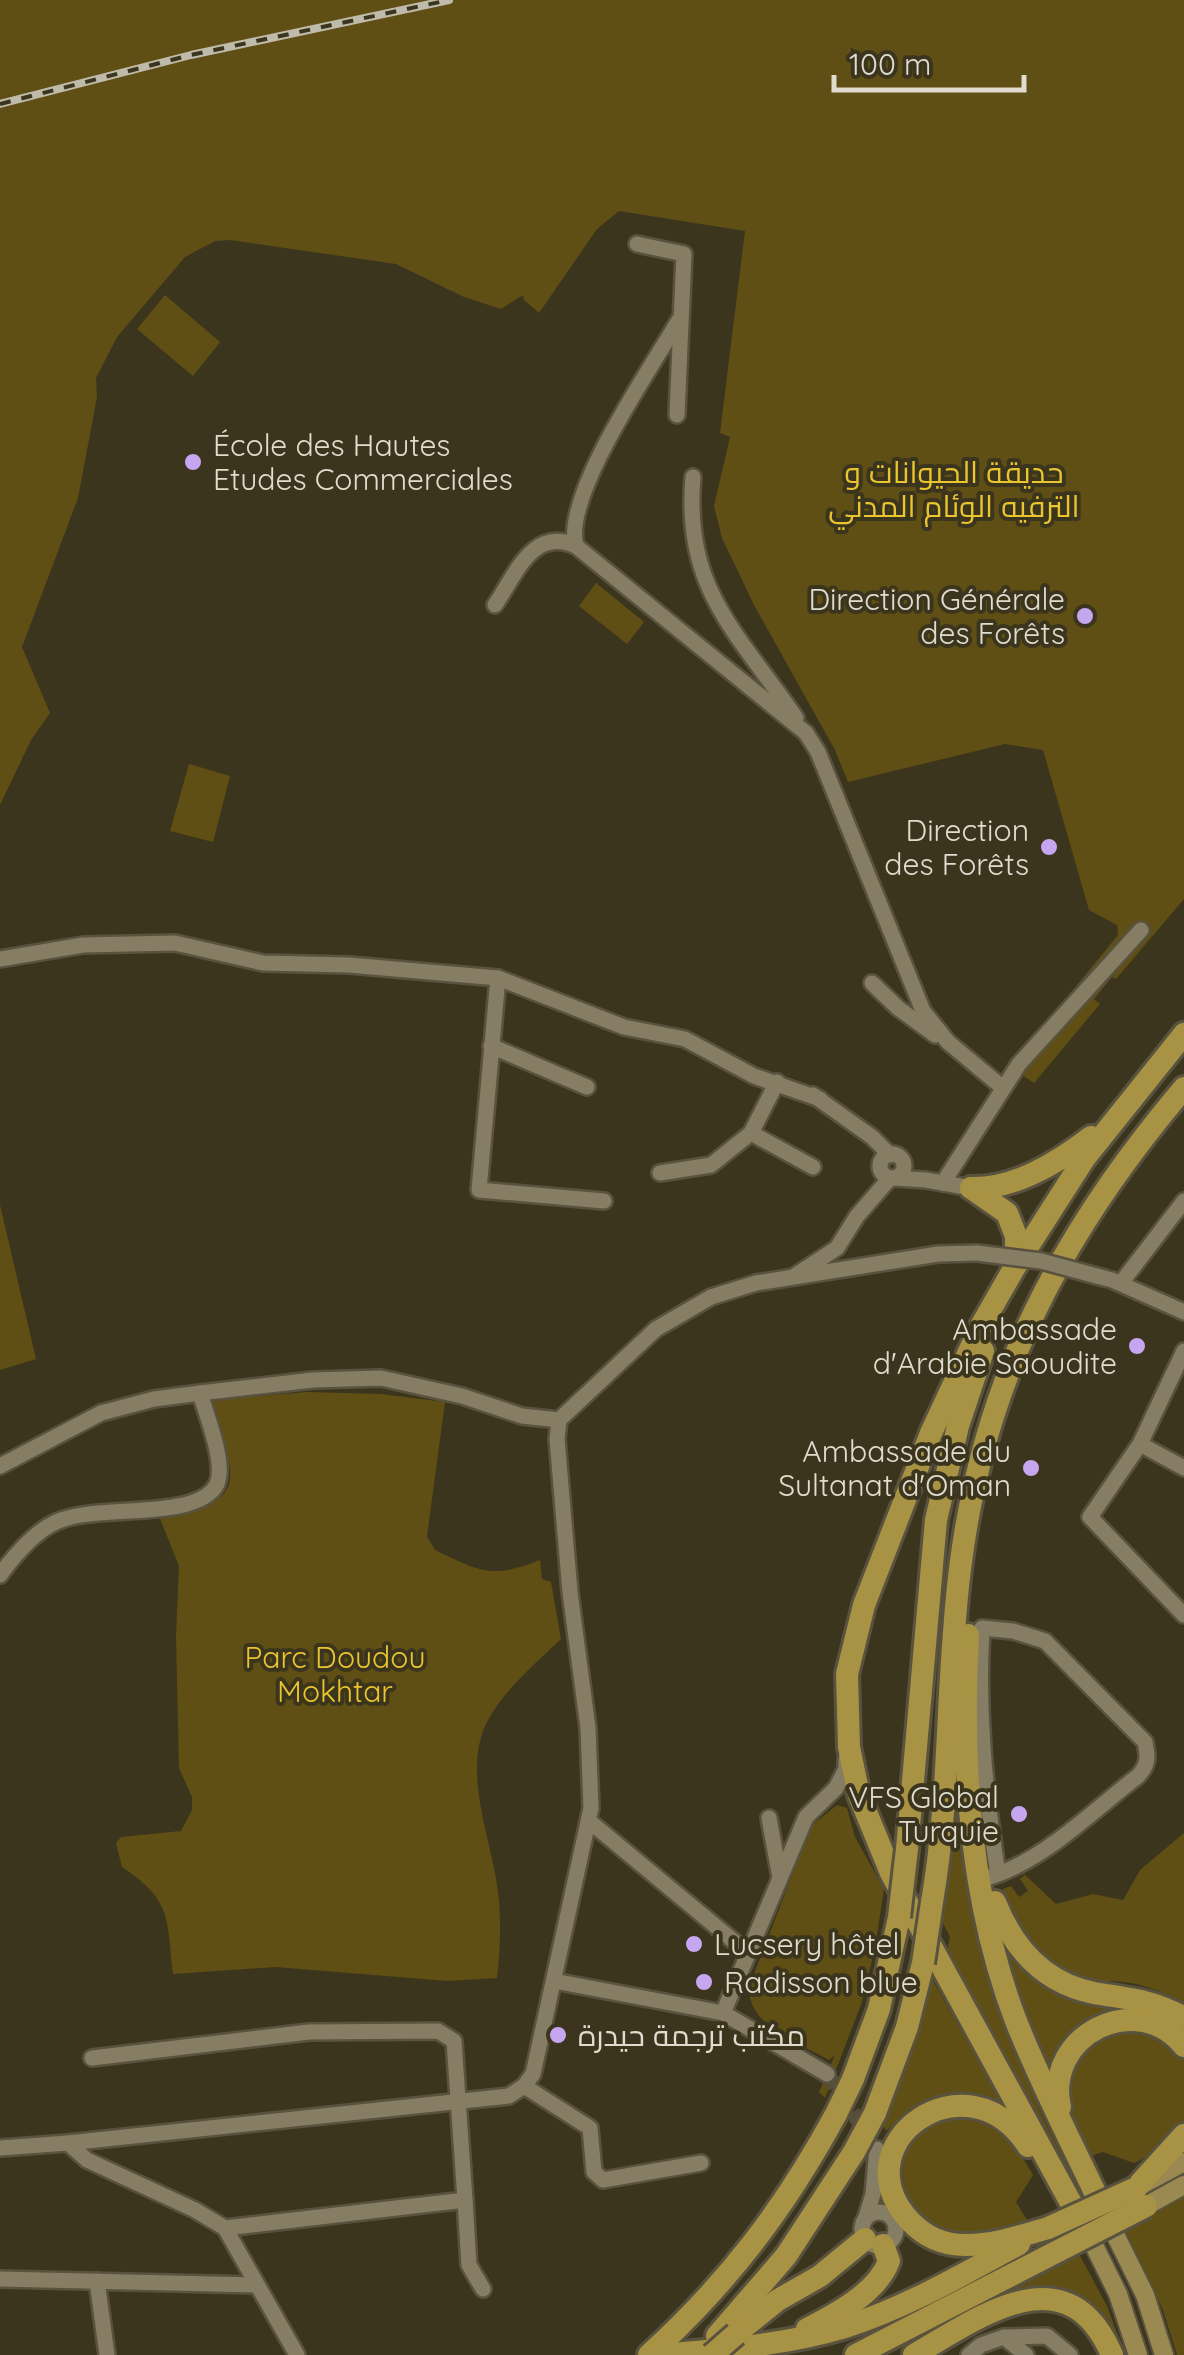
<svg xmlns="http://www.w3.org/2000/svg" width="1184" height="2355" viewBox="0 0 1184 2355" font-family="Quicksand,Cairo,sans-serif">
<style>
.green{fill:#5f4f14}
.lines{fill:none;stroke-linecap:round;stroke-linejoin:round}
.minor-tunnel{stroke:#554e38;stroke-width:15;stroke-dasharray:15 8;stroke-linecap:butt}
.minor-casing{stroke:#58523e;stroke-width:20}
.major-casing{stroke:#58523e;stroke-width:22}
.highway-casing{stroke:#58523e;stroke-width:28}
.minor{stroke:#857e65;stroke-width:15}
.major{stroke:#9a8a51;stroke-width:18}
.highway{stroke:#a89243;stroke-width:22}
.rail-casing{stroke:#bfbaaa;stroke-width:8}
.rail{stroke:#3c351e;stroke-width:4;stroke-dasharray:11;stroke-linecap:butt}
.minor-bridge-casing{stroke:#58523e;stroke-width:20;stroke-linecap:butt}
.highway-bridge-casing{stroke:#58523e;stroke-width:28;stroke-linecap:butt}
.minor-bridge{stroke:#857e65;stroke-width:15}
.highway-bridge{stroke:#a89243;stroke-width:22}
.poi-dot{fill:#c6a6f0;stroke:#3c351e;stroke-width:4}
.labels{text-anchor:middle;dominant-baseline:central;stroke-width:8;stroke-linejoin:round;paint-order:stroke}
.poi-label{font-size:30px;fill:#e0dcce;stroke:#3c351e;text-anchor:end}
.park-label{font-size:30px;fill:#eac52d;stroke:#3c351e}
</style>
<rect width="100%" height="100%" fill="#3c351e"/>
<g class="green">
<polygon points="0,0 1184,0 1184,899 1116,979 1112,977 1094,999 1100,1004 1034,1083 1010,1067 1118,935 1117,925 1089,910 1043,750 1005,744 848,782 835,750 754,605 722,538 714,506 730,437 720,433 745,231 619,211 597,229 539,313 524,300 523,295 501,309 464,297 396,264 230,240 215,241 185,257 117,337 96,378 97,397 78,498 22,647 50,713 31,740 0,805"/>
<polygon points="165,295 220,342 193,376 137,329"/>
<polygon points="596,583 644,622 627,644 579,606"/>
<polygon points="189,764 230,776 213,842 170,831"/>
<polygon points="0,1205 36,1359 0,1370"/>
<path d="M307,1392L381,1394L445,1402L428,1529L427,1537L435,1550C481,1572 491,1579 540,1560L542,1579L551,1582L561,1639C534,1665 501,1692 485,1726C462,1780 495,1846 499,1901C501,1926 500,1952 497,1978L447,1981L276,1967L173,1974C167,1919 172,1900 122,1867L116,1843L121,1837L181,1831L192,1810V1797L179,1768L176,1636L179,1566L159,1516C257,1502 232,1477 211,1400Z"/>
<polygon points="958,1732 1004,2014 1042,2116 1073,2178 1064,2181 946,1956 950,1937 942,1921 955,1808"/>
<path d="M837,1805L847,1808L855,1837L884,1889L875,1948L862,2002L825,2098L819,2092L835,2055L829,2060C801,2044 747,2026 749,1987L811,1826Z"/>
<path d="M1184,1833V2004C1161,1990 1138,1982 1111,1981C1103,1981 1095,1982 1088,1981C1041,1972 1016,1930 1003,1889L1011,1886L1019,1897L1028,1891L1020,1879L1024,1876L1022,1872L1056,1904L1093,1894L1123,1900L1140,1870Z"/>
<path d="M1005,1945C1042,1997 1063,1987 1118,2002C1141,2008 1163,2019 1184,2028V2036L1117,2013L1053,2086L1029,2025Z"/>
<polygon points="932,1979 1010,2116 925,2104 899,2119 886,2131 882,2123 906,2064"/>
<polygon points="1139,2025 1184,2055 1184,2125 1161,2150 1134,2163 1103,2152 1091,2156 1068,2110 1064,2083 1089,2039"/>
<path d="M966,2116C1002,2125 1015,2144 1033,2175L1016,2202L1027,2220C1014,2227 998,2237 983,2238C890,2245 870,2121 966,2116Z"/>
<polygon points="1184,2192 1184,2355 1177,2355 1163,2310 1124,2228"/>
<polygon points="1078,2252 1107,2306 1125,2355 1117,2355 1104,2329 1009,2295 887,2355 876,2355"/>
</g>
<g class="lines">
<polyline class="minor-tunnel" points="827,2074 869,2137"/>
<defs>
<g id="minor">
<polyline points="637,244 684,254 677,415"/>
<path d="M679,320C652,367 562,496 576,546L806,733L818,752L923,1011L948,1042L1003,1088"/>
<path d="M693,477C683,589 738,633 796,718"/>
<path d="M495,605C516,574 533,526 576,546"/>
<polyline points="0,959 83,945 175,943 263,963 349,965 498,978 624,1027 685,1039 754,1076 820,1099"/>
<polyline points="498,978 479,1190 604,1201"/>
<polyline points="872,983 898,1008 935,1035"/>
<polyline points="491,1046 587,1087"/>
<polyline points="813,1095 872,1137 890,1155"/>
<polyline points="751,1133 813,1167"/>
<circle cx="892" cy="1166" r="12"/>
<polyline points="660,1173 711,1165 751,1133 777,1082"/>
<polyline points="894,1178 926,1180 971,1188"/>
<polyline points="943,1183 1019,1064 1141,930"/>
<polyline points="796,1275 837,1248 857,1216 890,1178"/>
<polyline points="1112,1280 1184,1312"/>
<polyline points="1121,1283 1184,1201"/>
<polyline points="1184,1351 1140,1444 1090,1517 1184,1615"/>
<polyline points="1140,1444 1184,1468"/>
<polyline points="0,1466 101,1413 154,1399 200,1393"/>
<path d="M0,1575C14,1556 34,1532 56,1522C96,1503 198,1522 217,1484C226,1463 206,1414 200,1393L313,1380L381,1378L462,1396L522,1416L559,1420"/>
<polyline points="769,1818 780,1878"/>
<polyline points="589,1821 748,1953"/>
<path d="M987,1878C1044,1861 1091,1812 1138,1776C1149,1764 1148,1757 1145,1742L1045,1641L1013,1631L982,1628C977,1712 985,1791 998,1874"/>
<polyline points="554,1981 723,2013 827,2074"/>
<polyline points="723,2013 806,1817 836,1788 846,1769 846,1759"/>
<polyline points="92,2058 309,2032 438,2031 454,2041 465,2200 225,2228"/>
<polyline points="524,2086 590,2128 594,2172 603,2180 701,2163"/>
<polyline points="0,2148 68,2143"/>
<polyline points="465,2200 469,2265 483,2289"/>
<circle cx="879" cy="2229" r="17"/>
<polyline points="866,2217 873,2194 877,2149"/>
<polyline points="0,2279 257,2285"/>
<polyline points="97,2281 107,2355"/>
<polyline points="1004,2337 1047,2336 1070,2355"/>
<polyline points="297,2355 225,2228 195,2210 87,2160 68,2143 509,2096 524,2086 533,2074 591,1808 588,1728 570,1592 557,1439 559,1420 656,1329 711,1297 756,1283 938,1254 977,1253"/>
<polyline points="969,2355 981,2345 1004,2337 1026,2355"/>
</g>
<g id="major">
<polyline points="1145,2183 1184,2162"/>
<polyline points="1146,2206 1184,2185"/>
<polyline points="1106,2216 1145,2295 1164,2355"/>
<polyline points="1085,2227 1118,2294 1138,2355"/>
</g>
<g id="highway">
<polyline points="971,1188 1007,1213 1016,1236 1016,1265 981,1326 931,1433 864,1605 847,1674 849,1747 859,1795 891,1873 1084,2227"/>
<path d="M971,1188C1015,1189 1057,1163 1091,1137"/>
<polyline points="1016,1265 1084,1159 1184,1034"/>
<path d="M968,1635C961,1761 970,1901 1016,2021C1042,2087 1076,2151 1106,2216"/>
<polyline points="907,1849 936,1520 958,1426 983,1351"/>
<path d="M932,1902C951,1792 946,1680 960,1569C983,1380 1062,1232 1184,1088"/>
<path d="M995,1902C1013,1948 1043,1983 1094,1993C1128,1999 1154,2000 1184,2018"/>
<polyline points="853,2079 879,2009 899,1917"/>
<path d="M1060,2107C1044,2035 1137,1988 1184,2046"/>
<polyline points="875,2113 907,2027 923,1963"/>
<path d="M1028,2146C967,2051 838,2144 910,2221C925,2237 943,2245 965,2245C994,2245 1021,2236 1048,2228"/>
<polyline points="1136,2188 1184,2135"/>
<path d="M807,2329C835,2315 877,2293 889,2261L883,2245"/>
<polyline points="739,2331 778,2300 820,2276 865,2239"/>
<polyline points="717,2336 786,2256 854,2152"/>
<path d="M649,2355C728,2283 785,2208 836,2114"/>
<path d="M663,2355C724,2349 786,2345 845,2327C905,2308 964,2274 1019,2244"/>
<polyline points="856,2355 1060,2250"/>
<path d="M914,2355C979,2318 1067,2250 1112,2355"/>
</g>
</defs>
<use href="#minor" class="minor-casing"/>
<use href="#major" class="major-casing"/>
<use href="#highway" class="highway-casing"/>
<use href="#minor" class="minor"/>
<use href="#major" class="major"/>
<use href="#highway" class="highway"/>
<defs>
<polyline id="rail" points="0,104 191,55 449,0"/>
</defs>
<use href="#rail" class="rail-casing"/>
<use href="#rail" class="rail"/>
<defs>
<polyline id="minor-bridge" points="977,1253 1041,1261 1108,1279"/>
<g id="highway-bridge">
<polyline points="899,1917 907,1849"/>
<polyline points="923,1963 932,1902"/>
<polyline points="836,2114 853,2079"/>
<polyline points="854,2152 875,2113"/>
<polyline points="1048,2228 1136,2188"/>
<polyline points="1060,2250 1146,2206"/>
<polyline points="712,2355 736,2334"/>
</g>
</defs>
<use href="#minor-bridge" class="minor-bridge-casing"/>
<use href="#highway-bridge" class="highway-bridge-casing"/>
<use href="#minor-bridge" class="minor-bridge"/>
<use href="#highway-bridge" class="highway-bridge"/>
</g>
<g class="poi-dot">
<circle cx="193" cy="462" r="10"/>
<circle cx="1085" cy="616" r="10"/>
<circle cx="1049" cy="847" r="10"/>
<circle cx="1137" cy="1346" r="10"/>
<circle cx="1031" cy="1468" r="10"/>
<circle cx="1019" cy="1814" r="10"/>
<circle cx="694" cy="1944" r="10"/>
<circle cx="704" cy="1982" r="10"/>
<circle cx="558" cy="2035" r="10"/>
</g>
<g class="labels">
<g class="poi-label">
<text x="213" y="445" text-anchor="start">École des Hautes<tspan x="213" dy="34">Etudes Commerciales</tspan></text>
<text x="1065" y="599">Direction Générale<tspan x="1065" dy="34">des Forêts</tspan></text>
<text x="1029" y="830">Direction<tspan x="1029" dy="34">des Forêts</tspan></text>
<text x="1117" y="1329">Ambassade<tspan x="1117" dy="34">d'Arabie Saoudite</tspan></text>
<text x="1011" y="1451">Ambassade du<tspan x="1011" dy="34">Sultanat d'Oman</tspan></text>
<text x="999" y="1797">VFS Global<tspan x="999" dy="34">Turquie</tspan></text>
<text x="714" y="1944" text-anchor="start">Lucsery hôtel</text>
<text x="724" y="1982" text-anchor="start">Radisson blue</text>
<text x="578" y="2035" text-anchor="start">مكتب ترجمة حيدرة</text>
</g>
<g class="park-label">
<text x="954" y="472">حديقة الحيوانات و<tspan x="954" dy="34">الترفيه الوئام المدني</tspan></text>
<text x="335" y="1657">Parc Doudou<tspan x="335" dy="34">Mokhtar</tspan></text>
</g>
</g>
<path d="M834 75v15h190v-15" fill="none" stroke="#e0dcce" stroke-width="5"/>
<text x="849" y="75" font-size="30" fill="#e0dcce" stroke="#3c351e" stroke-width="8" paint-order="stroke">100 m</text>
</svg>
